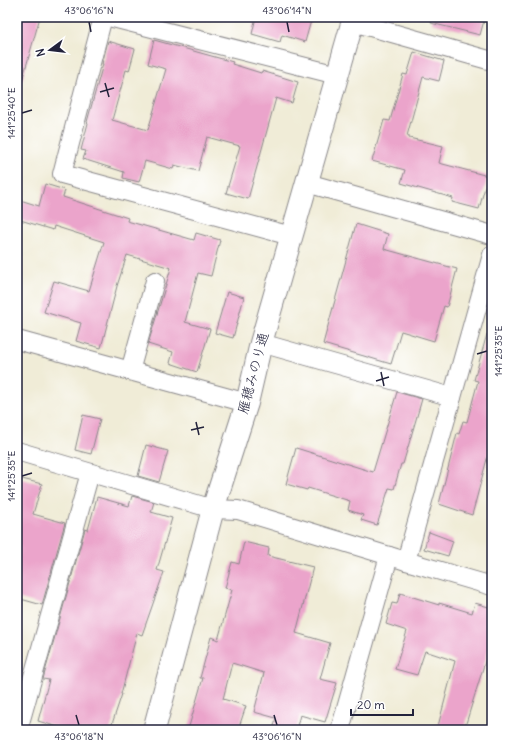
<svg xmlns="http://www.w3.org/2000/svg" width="509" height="747" viewBox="0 0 509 747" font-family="Delius,'Klee One',sans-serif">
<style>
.building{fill:#eba4cb}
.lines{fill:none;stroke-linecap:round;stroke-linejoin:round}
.street-casing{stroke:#898789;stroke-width:20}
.secondary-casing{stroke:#898789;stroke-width:24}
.street{stroke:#fff;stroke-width:18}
.secondary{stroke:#fff;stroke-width:22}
.ticks{fill:none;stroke:#22223b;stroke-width:1.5}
.labels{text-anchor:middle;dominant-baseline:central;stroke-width:3;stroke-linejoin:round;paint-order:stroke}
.street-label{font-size:14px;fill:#22223b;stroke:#fff}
.neatline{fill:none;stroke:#22223b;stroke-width:1.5}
.ticks-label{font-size:10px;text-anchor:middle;fill:#22223b}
</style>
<rect width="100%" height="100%" fill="#fff"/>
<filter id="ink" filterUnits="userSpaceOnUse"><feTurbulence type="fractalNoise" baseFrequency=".025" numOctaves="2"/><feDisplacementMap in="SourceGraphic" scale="8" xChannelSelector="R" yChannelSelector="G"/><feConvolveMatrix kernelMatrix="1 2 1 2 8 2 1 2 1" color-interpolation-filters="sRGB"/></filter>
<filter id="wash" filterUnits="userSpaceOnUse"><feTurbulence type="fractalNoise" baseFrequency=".012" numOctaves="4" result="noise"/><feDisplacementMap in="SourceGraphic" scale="16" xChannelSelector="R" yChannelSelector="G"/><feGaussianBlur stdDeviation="0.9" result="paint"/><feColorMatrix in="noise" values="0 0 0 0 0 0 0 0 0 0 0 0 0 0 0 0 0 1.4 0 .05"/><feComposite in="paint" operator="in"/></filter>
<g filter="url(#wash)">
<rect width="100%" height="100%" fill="#f0ecd7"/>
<g id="blocks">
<g class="building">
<polygon points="17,17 40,17 22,81 17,80"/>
<polygon points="256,17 312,17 305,42 282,35 280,42 252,34"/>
<polygon points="432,17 485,17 480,35 431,23"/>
<polygon points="154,40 233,62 232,64 261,73 262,71 298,82 292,103 276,98 248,199 226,193 240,146 207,137 198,171 174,165 173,169 145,161 139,182 123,178 124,172 83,159 86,151 81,150 88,123 87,122 103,64 102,64 108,41 135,49 129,71 126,70 112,120 148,130 166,69 148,64"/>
<polygon points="414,52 444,61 439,81 423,77 407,136 409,136 409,138 443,146 439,163 488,176 479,209 452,202 453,198 401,183 405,170 372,161 384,120 390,121 403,74 407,75"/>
<polygon points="45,184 65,190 63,197 128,218 127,221 194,240 196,233 220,240 211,276 198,273 185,322 210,329 197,372 170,363 173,352 148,344 171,268 127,255 117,286 101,348 76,341 81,323 44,312 54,281 89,291 104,242 54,226 53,230 17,219 17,199 39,206"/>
<polygon points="356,224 388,234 384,249 457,269 447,307 444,306 434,341 401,331 391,364 323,344"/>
<polygon points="227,292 244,297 233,338 215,333"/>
<polygon points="487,334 492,334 492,440 472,515 439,504 457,433 459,434 463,421 467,422 478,381 474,380"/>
<polygon points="397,392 422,399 403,464 401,464 394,489 389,488 377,525 361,520 363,515 348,510 350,501 308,488 307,490 286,484 296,448 373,472"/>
<polygon points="83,415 100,419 91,454 75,450"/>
<polygon points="146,445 168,451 159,482 138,476"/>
<polygon points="22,479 42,484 33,514 65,523 42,605 17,598 17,496"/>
<polygon points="132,496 154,502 151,512 172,518 157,570 164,572 142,635 137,633 121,694 122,694 110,730 68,730 38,721 49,680 43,679 85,529 88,530 97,497 129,506"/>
<polygon points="429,532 453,541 448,556 424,549"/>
<polygon points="244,542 269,548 268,556 313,567 296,633 330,643 320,679 337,683 325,722 300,715 296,730 273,730 276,718 254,712 264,673 232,663 223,699 246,706 238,730 188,730 203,678 200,678 211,637 218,640 232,590 225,588 232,562 239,564"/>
<polygon points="400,593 439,605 439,603 472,613 475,603 492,608 492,639 464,730 437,730 455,661 425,651 417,675 395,669 407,631 386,624 392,603 397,604"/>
</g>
</g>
</g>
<g filter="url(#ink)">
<use href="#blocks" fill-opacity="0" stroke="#898789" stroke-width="1"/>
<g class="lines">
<defs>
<g id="street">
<polyline points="103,17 62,174 291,236"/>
<polyline points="109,17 337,75"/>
<polyline points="353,22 492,61"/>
<polyline points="307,183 492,235"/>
<polyline points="17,340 247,403"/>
<polyline points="261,343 452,397"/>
<polyline points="130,371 155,281"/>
<polyline points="17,451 213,509 238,510 406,561 492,586"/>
<polyline points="406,561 492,255"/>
<polyline points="18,730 90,473"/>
<polyline points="340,730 389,556"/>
</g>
<polyline id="secondary" points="154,730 213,509 247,403 261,343 354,17"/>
</defs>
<use href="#street" class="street-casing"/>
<use href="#secondary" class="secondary-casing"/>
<use href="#street" class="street"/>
<use href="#secondary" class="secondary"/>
</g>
</g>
<path class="ticks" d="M89,22L91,32M287,22L289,32M105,83L109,97M100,92L114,88M22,113L32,110M477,354L487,351M381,372L384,386M376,381L389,377M196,422L199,435M191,430L204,427M22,476L32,473M76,715L79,725M274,715L277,725"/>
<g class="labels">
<g class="street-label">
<text transform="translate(253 373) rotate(-75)">雁穂みのり通</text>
</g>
</g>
<rect width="509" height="747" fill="none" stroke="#fff" stroke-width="44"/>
<g transform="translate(50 50) rotate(255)" stroke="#ffffff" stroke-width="3" paint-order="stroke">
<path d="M0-3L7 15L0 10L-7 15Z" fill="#22223b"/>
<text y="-6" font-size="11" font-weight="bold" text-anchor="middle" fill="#22223b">N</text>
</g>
<path d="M351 709v6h62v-6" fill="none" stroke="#22223b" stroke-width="2"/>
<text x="357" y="709" font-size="12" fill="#22223b" stroke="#ffffff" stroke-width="3" paint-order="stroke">20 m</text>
<rect x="22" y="22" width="465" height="703" class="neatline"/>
<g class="ticks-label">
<text x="89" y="14">43°06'16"N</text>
<text x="287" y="14">43°06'14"N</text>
<text transform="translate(11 113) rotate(-90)" y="4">141°25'40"E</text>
<text transform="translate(498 351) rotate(-90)" y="4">141°25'35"E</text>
<text transform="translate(11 476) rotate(-90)" y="4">141°25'35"E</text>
<text x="79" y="740">43°06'18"N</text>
<text x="277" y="740">43°06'16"N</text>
</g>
</svg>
